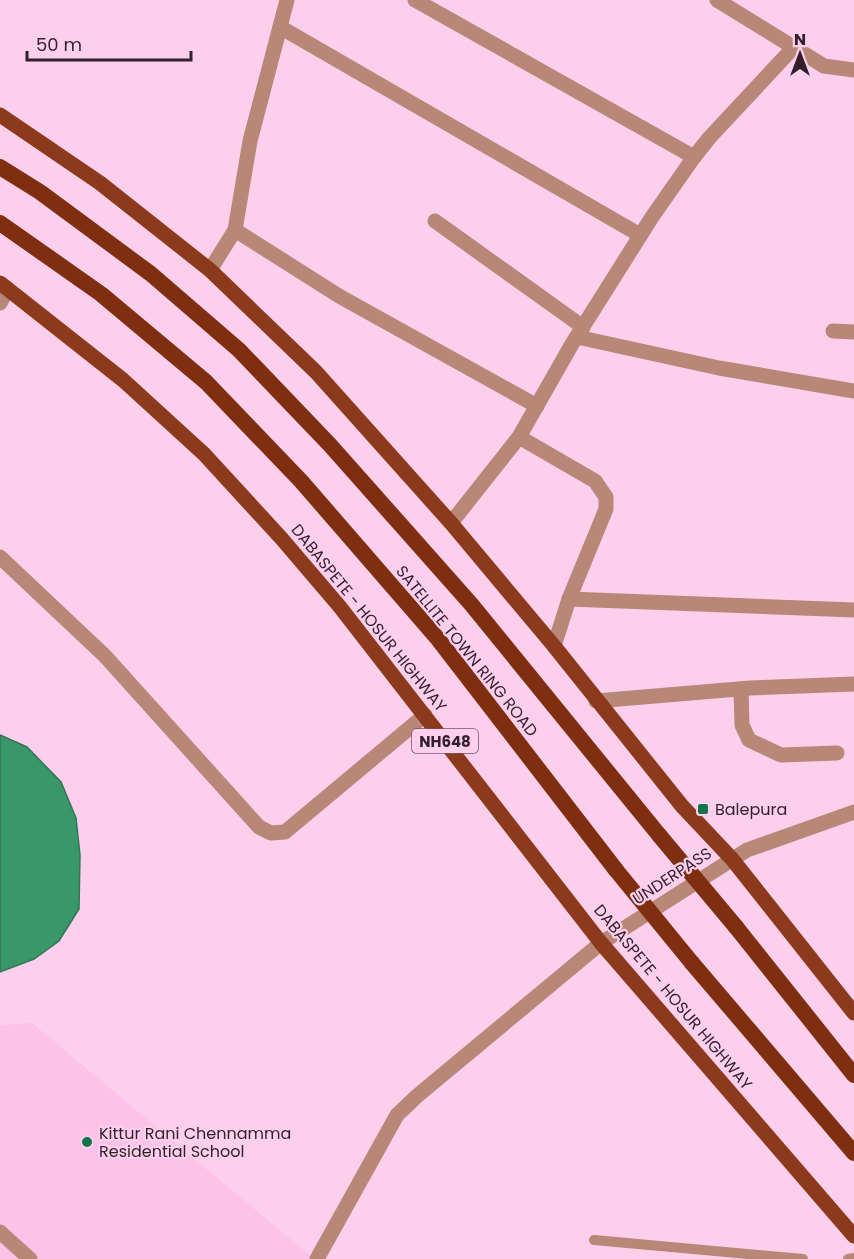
<svg xmlns="http://www.w3.org/2000/svg" width="854" height="1259" viewBox="0 0 854 1259" font-family="Poppins,sans-serif">
<style>
.built{fill:#fec1ea}
.water{fill:#38986a;stroke:#367457;stroke-width:1.5}
.lines{fill:none;stroke-linecap:round;stroke-linejoin:round}
.service{stroke:#b88777;stroke-width:10}
.minor{stroke:#b88777;stroke-width:15}
.tertiary{stroke:#b88777;stroke-width:15}
.primary{stroke:#8d391b;stroke-width:15}
.trunk{stroke:#7f2f10;stroke-width:16}
.trunk-bridge{stroke:#7f2f10;stroke-width:16}
.poi-dot{fill:#12744b;stroke:#fcd0ed;stroke-width:2}
.labels{text-anchor:middle;dominant-baseline:central;stroke-width:4.5;stroke-linejoin:round;paint-order:stroke}
.shield{fill:#fcd0ed;stroke:#6f5466;stroke-width:1.5}
.shield-label{font-size:15px;font-weight:bold;fill:#331f2c}
.street-label{font-size:16px;fill:#331f2c;stroke:#fcd0ed}
.poi-label{font-size:16px;fill:#331f2c;stroke:#fcd0ed;text-anchor:start}
</style>
<rect width="100%" height="100%" fill="#fcd0ed"/>
<polygon class="built" points="32,1023 314,1259 0,1259 0,1025"/>
<polygon class="water" points="0,735 27,747 61,782 76,818 80,855 79,909 59,941 34,959 0,972"/>
<g class="lines">
<g class="service">
<polyline points="594,1240 803,1259"/>
<polyline points="848,1259 854,1258"/>
</g>
<g class="minor">
<polyline points="415,0 694,157"/>
<polyline points="717,0 824,66 854,70"/>
<polyline points="280,27 640,235"/>
<polyline points="435,221 583,327"/>
<polyline points="235,230 339,296 537,406"/>
<polyline points="210,270 235,230 250,141 287,0"/>
<polyline points="0,303 8,289"/>
<polyline points="833,331 854,332"/>
<polyline points="577,337 719,368 854,391"/>
<polyline points="519,437 595,481 606,497 606,509 569,599 554,646"/>
<polyline points="451,523 519,437 572,344 652,217 694,157 710,137 794,47"/>
<polyline points="0,557 105,656 259,827 271,833 285,832 425,715"/>
<polyline points="569,599 854,610"/>
<polyline points="741,689 742,725 749,740 781,755 837,753"/>
<polyline points="596,701 750,688 854,684"/>
<polyline points="0,1232 30,1259"/>
<polyline points="317,1259 397,1115 417,1096 601,943"/>
</g>
<polyline class="tertiary" points="601,943 747,850 854,812"/>
<g class="primary">
<polyline points="0,115 100,183 210,270 316,372 451,523 554,646 682,806 732,859 854,1013"/>
<polyline points="0,283 123,380 204,454 282,539 340,607 601,943 854,1236"/>
</g>
<g class="trunk">
<polyline points="0,167 40,192 151,274 239,350 330,445 471,604 659,835"/>
<polyline points="0,223 101,294 206,382 301,481 438,639 616,870"/>
<polyline points="736,927 854,1075"/>
<polyline points="692,963 854,1153"/>
</g>
<g class="trunk-bridge">
<polyline points="659,835 736,927"/>
<polyline points="616,870 692,963"/>
</g>
</g>
<g class="poi-dot">
<rect x="697" y="803" width="12" height="12" rx="3"/>
<circle cx="87" cy="1142" r="6"/>
</g>
<g class="labels">
<rect class="shield" x="412" y="729" width="66" height="24" rx="4.5"/>
<g class="shield-label">
<text x="445" y="741">NH648</text>
</g>
<g class="street-label">
<text transform="translate(369 618) rotate(51)">DABASPETE - HOSUR HIGHWAY</text>
<text transform="translate(467 651) rotate(51)">SATELLITE TOWN RING ROAD</text>
<text transform="translate(672 876) rotate(-33)">UNDERPASS</text>
<text transform="translate(673 997) rotate(50)">DABASPETE - HOSUR HIGHWAY</text>
</g>
<g class="poi-label">
<text x="715" y="809">Balepura</text>
<text x="99" y="1133">Kittur Rani Chennamma<tspan x="99" dy="18">Residential School</tspan></text>
</g>
</g>
<g transform="translate(800 54)" stroke="#fcd0ed" stroke-width="4.5" paint-order="stroke">
<path d="M0-4.5L10 22L0 15L-10 22Z" fill="#331f2c"/>
<text y="-9" font-size="16" font-weight="bold" text-anchor="middle" fill="#331f2c">N</text>
</g>
<path d="M27 51v9h164v-9" fill="none" stroke="#331f2c" stroke-width="3"/>
<text x="36" y="51" font-size="18" fill="#331f2c" stroke="#fcd0ed" stroke-width="4.5" paint-order="stroke">50 m</text>
</svg>
